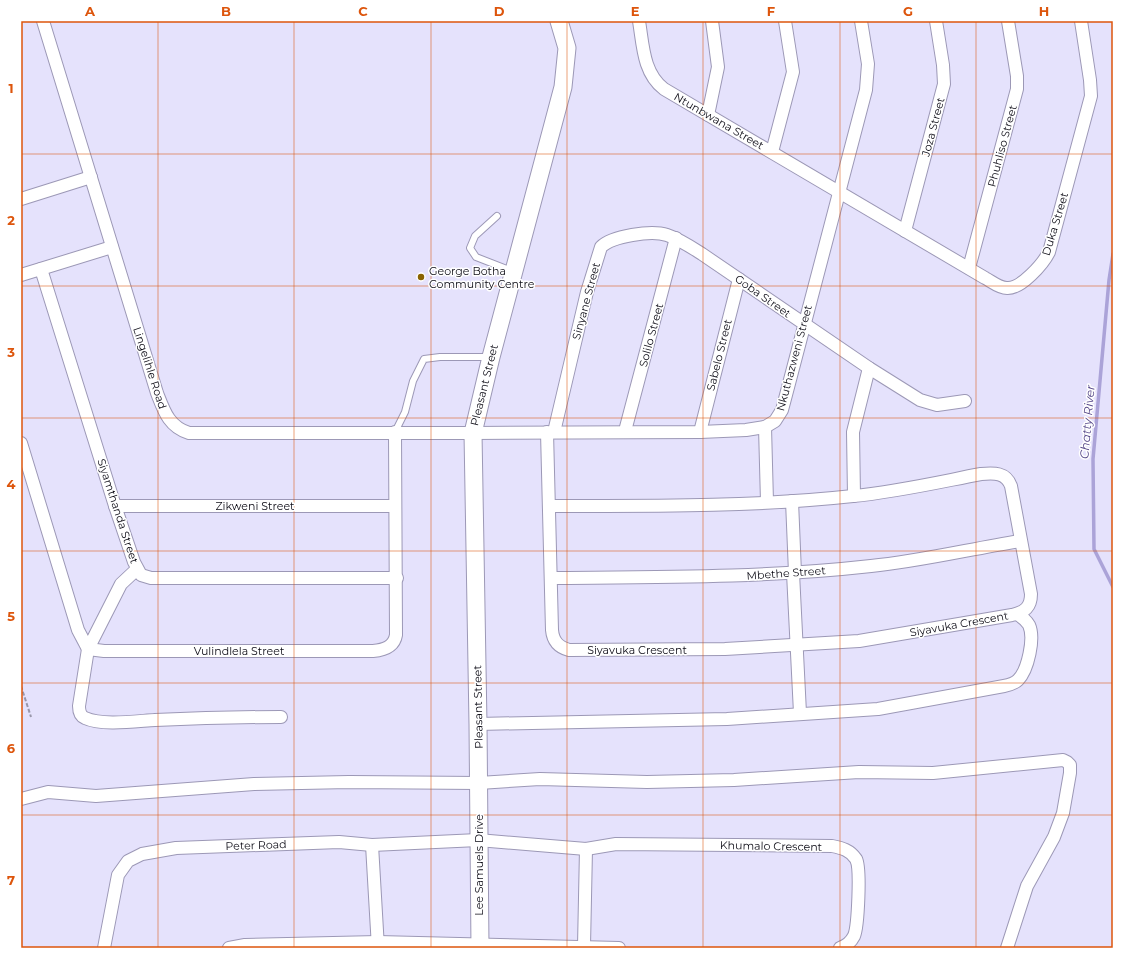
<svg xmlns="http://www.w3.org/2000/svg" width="1134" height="969" viewBox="0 0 1134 969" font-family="Montserrat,sans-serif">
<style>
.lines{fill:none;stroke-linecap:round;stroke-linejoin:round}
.stream{stroke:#aba3d8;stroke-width:3.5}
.lane-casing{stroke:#9c98b6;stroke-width:8}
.street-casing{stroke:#9c98b6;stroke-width:14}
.secondary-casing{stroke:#9c98b6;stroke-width:19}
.path{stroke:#9896aa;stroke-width:2;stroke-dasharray:4 2;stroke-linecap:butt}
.lane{stroke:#fff;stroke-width:6}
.street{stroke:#fff;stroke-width:12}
.secondary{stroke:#fff;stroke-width:17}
.grid{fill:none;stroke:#dd550c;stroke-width:1;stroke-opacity:0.55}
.poi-dot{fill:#8a6301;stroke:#fff;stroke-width:1.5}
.labels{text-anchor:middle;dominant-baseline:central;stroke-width:3;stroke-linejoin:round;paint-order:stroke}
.street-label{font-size:11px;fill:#0c0b15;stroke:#fff}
.poi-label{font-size:11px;fill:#0c0b15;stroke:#fff;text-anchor:start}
.water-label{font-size:12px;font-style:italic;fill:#544688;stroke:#fff}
.neatline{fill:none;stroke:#dd550c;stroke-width:1.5}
.grid-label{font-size:13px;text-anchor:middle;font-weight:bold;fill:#dd550c}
</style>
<rect width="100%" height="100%" fill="#e5e2fc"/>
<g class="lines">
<polyline class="stream" points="1113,254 1109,280 1093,459 1094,549 1113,587"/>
<defs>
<g id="lane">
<polyline points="497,216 475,236 470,248 476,257 512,271"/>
<polyline points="395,432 405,412 413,381 424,359 440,357 489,357"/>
</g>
<g id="street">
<path d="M43,21L157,393C164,411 169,427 189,433H473L700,432L746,430L765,427L775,421L782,410L786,395L866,90L868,64L861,21"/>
<path d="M639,21C643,45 643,73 664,89L985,278C991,281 999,288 1007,288C1021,289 1043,264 1049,252L1091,96L1090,80L1081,21"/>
<polyline points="708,115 718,67 712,21"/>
<polyline points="772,152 793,72 785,21"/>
<polyline points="21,199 91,177"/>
<polyline points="905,231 944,84 943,65 936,21"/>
<polyline points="969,268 1017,89 1017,76 1008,21"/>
<polyline points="41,269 115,506 134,562 141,575 151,578 397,578"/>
<polyline points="21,275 112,247"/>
<polyline points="765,427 767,502"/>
<polyline points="625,431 676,238"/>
<path d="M547,432L552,630C553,641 558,647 569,650L725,649L859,641L1012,615C1025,612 1031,607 1031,594L1011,486C1006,472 994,473 981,474C939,482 896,492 853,496C752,507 651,506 550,506"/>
<path d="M554,432L587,292L601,247C612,236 651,230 667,235C679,239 691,247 702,254L869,368L920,400L937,405L965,401"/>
<polyline points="700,432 739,279"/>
<path d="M21,443L78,630L88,649L104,651H373C384,650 394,647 396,635L395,432"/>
<polyline points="854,496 853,432 869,368"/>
<polyline points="792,501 795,573"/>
<polyline points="115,506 395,506"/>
<path d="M137,569L121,584L88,649L79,706C79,711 80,716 85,718C102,726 137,721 155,720C198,718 239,717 281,717"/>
<polyline points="793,573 800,713"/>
<path d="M551,578C657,577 764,578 871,566C921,561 970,549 1020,541"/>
<path d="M478,724L727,719L878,709L1004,686C1009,685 1014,684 1018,680C1028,670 1035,638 1029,625C1026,620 1022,617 1017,614"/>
<polyline points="21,799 48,792 96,796 254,784 349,782 479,783 540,779 647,782 734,780 859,772 933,773 1063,760 1067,762 1070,765 1070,773 1063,813 1054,837 1027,886 1007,948"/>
<polyline points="372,845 378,948"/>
<polyline points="584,946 586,849"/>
<path d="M104,948L118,875L128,861L142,854L176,848L339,842L372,845L478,840L586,849L616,844L832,846C842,848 850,850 856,859C861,868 858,927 854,936C851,942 846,946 840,948"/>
<polyline points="229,948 245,945 378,942 619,948"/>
</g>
<polyline id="secondary" points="480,948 478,724 473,433 491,357 563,87 567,48 559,21"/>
</defs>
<use href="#lane" class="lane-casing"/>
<use href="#street" class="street-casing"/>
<use href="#secondary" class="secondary-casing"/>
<polyline class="path" points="21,686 31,717"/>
<use href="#lane" class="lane"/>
<use href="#street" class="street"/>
<use href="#secondary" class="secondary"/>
</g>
<path class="grid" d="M158,21V948M294,21V948M431,21V948M567,21V948M703,21V948M840,21V948M976,21V948M21,154H1113M21,286H1113M21,418H1113M21,551H1113M21,683H1113M21,815H1113"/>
<circle class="poi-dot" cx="421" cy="277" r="4"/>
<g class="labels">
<g class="street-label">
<text transform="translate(719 121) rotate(30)">Ntunbwana Street</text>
<text transform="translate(933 127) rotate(-75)">Joza Street</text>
<text transform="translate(1002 146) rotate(-75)">Phuhliso Street</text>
<text transform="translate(1055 224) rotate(-73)">Duka Street</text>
<text transform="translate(763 296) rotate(35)">Goba Street</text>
<text transform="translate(586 301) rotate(-75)">Sinyane Street</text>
<text transform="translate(651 335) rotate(-75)">Solilo Street</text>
<text transform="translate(719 355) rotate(-76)">Sabelo Street</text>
<text transform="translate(794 358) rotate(-75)">Nkuthazweni Street</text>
<text transform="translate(150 368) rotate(72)">Lingelihle Road</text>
<text transform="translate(484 385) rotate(-76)">Pleasant Street</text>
<text x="255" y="506">Zikweni Street</text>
<text transform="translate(118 511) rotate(72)">Siyamthanda Street</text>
<text transform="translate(786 573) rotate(-4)">Mbethe Street</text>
<text transform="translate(959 624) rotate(-10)">Siyavuka Crescent</text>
<text x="637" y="650">Siyavuka Crescent</text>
<text x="239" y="651">Vulindlela Street</text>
<text transform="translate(478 707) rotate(-91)">Pleasant Street</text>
<text transform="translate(256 845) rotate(-2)">Peter Road</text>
<text transform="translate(771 846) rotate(1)">Khumalo Crescent</text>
<text transform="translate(479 865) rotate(-90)">Lee Samuels Drive</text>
</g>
<g class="poi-label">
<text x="429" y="271">George Botha<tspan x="429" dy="13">Community Centre</tspan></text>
</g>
<g class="water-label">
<text transform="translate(1087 422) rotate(-85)">Chatty River</text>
</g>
</g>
<rect width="1134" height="969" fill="none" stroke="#ffffff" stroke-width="44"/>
<rect x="22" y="22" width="1090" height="925" class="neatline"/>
<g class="grid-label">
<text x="90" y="16">A</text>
<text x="226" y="16">B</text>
<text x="363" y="16">C</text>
<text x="499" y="16">D</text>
<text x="635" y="16">E</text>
<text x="771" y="16">F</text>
<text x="908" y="16">G</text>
<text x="1044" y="16">H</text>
<text x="11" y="93">1</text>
<text x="11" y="225">2</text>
<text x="11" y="357">3</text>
<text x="11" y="489">4</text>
<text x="11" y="621">5</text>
<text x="11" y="753">6</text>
<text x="11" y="885">7</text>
</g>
</svg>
